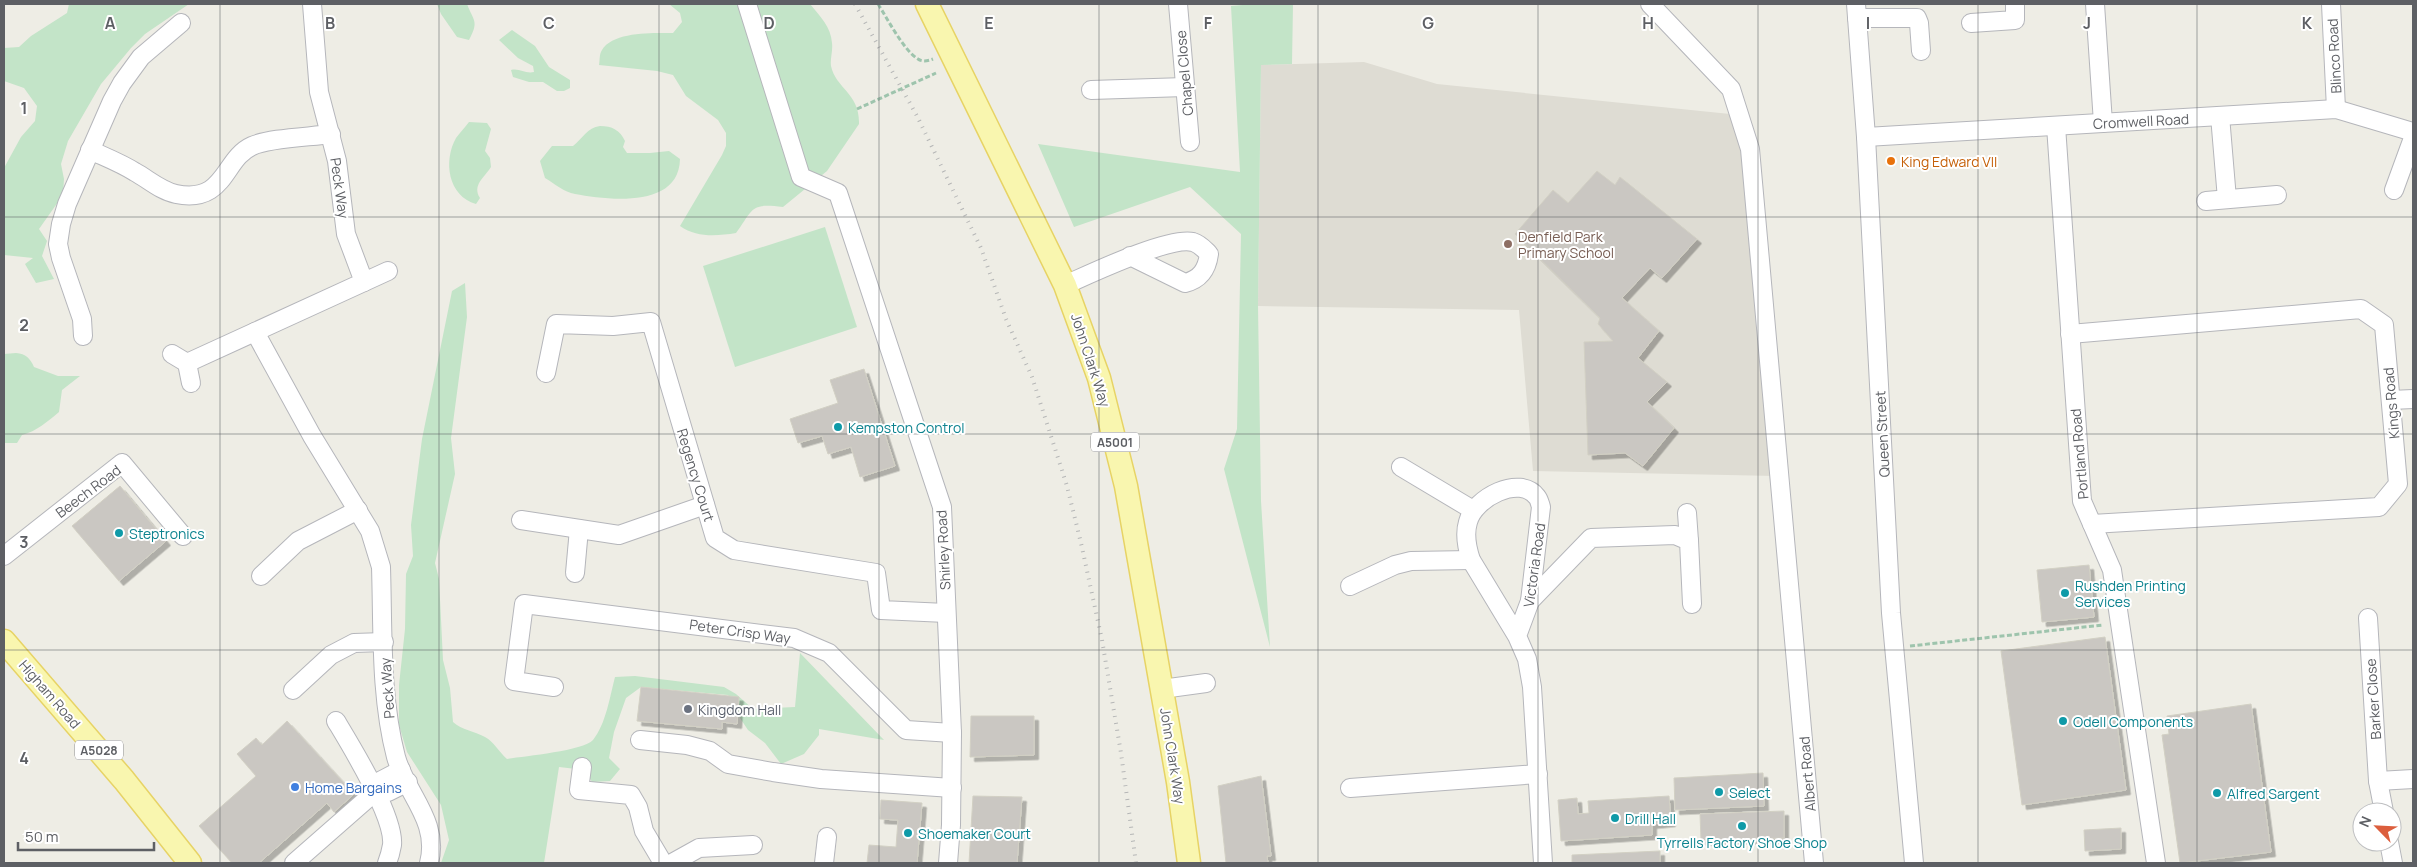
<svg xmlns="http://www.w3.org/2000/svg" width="2417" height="867" viewBox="0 0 2417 867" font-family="Manrope,sans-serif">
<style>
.education{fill:#dedcd3}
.green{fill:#c3e4c8}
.building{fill:#cac7c2;stroke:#d2d0c4;filter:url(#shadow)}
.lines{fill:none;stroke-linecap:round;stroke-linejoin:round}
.minor-casing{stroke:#b5b6bb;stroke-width:20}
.major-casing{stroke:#e7d365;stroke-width:25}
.path{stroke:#9ec4ad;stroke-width:3;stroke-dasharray:5 2.5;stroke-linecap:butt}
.minor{stroke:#fff;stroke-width:18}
.major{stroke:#f9f6af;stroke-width:22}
.rail{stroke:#b5b6b6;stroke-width:4;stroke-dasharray:1 6;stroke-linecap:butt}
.path-bridge{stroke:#9ec4ad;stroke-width:3;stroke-dasharray:5 2.5;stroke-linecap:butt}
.grid{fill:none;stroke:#5d5f64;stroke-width:1;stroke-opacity:0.55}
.food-dot{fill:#e8710a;stroke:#fff;stroke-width:2}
.education-dot{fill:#8d6e63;stroke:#fff;stroke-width:2}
.culture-dot{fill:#0f9aa8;stroke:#fff;stroke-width:2}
.worship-dot{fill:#6b7280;stroke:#fff;stroke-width:2}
.shop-dot{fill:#3f7fe0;stroke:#fff;stroke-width:2}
.labels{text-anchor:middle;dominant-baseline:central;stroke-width:4;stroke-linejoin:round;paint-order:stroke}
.shield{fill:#fff;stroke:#8e8f92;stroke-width:1}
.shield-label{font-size:12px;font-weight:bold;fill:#5d5f64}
.street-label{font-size:14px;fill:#5d5f64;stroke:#fff}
.food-label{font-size:14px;fill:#c56008;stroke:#fff;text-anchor:start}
.education-label{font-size:14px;fill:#785e54;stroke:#fff;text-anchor:start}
.culture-label{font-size:14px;fill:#0d838f;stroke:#fff;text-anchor:start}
.worship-label{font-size:14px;fill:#5b616d;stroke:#fff;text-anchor:start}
.shop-label{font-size:14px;fill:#366cbe;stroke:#fff;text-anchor:start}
.grid-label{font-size:16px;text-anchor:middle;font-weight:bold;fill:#5d5f64;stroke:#fff;stroke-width:4;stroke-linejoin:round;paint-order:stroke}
</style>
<defs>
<filter id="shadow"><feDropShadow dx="4.5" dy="4.5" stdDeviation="0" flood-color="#0004"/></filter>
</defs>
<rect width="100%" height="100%" fill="#eeede5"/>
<polygon class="education" points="1364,62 1437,84 1730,114 1752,181 1776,476 1533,471 1519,310 1258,306 1261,65"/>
<g class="green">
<polygon points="69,4 189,4 145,34 131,48 101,84 68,141 61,164 64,179 63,195 39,229 47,241 42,256 54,279 36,283 25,264 33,258 4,255 4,168 21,137 35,121 37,106 24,88 4,81 4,48 19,47 31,36 67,13"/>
<path d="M437,4H467C474,22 479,21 469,40L457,37L441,14Z"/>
<path d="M669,4H810C820,16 831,27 832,43C833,51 830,59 831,66C836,89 860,93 859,124L827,171L783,207C750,203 754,208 736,233C717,236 697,238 680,226L722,155L726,146V133L718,120L686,96L673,75L657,71L599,65C600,61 599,54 602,50C613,31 655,33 673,33L682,22L680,13Z"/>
<polygon points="1254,4 1293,4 1292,64 1261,65 1258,306 1261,501 1270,647 1224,469 1237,429 1241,234 1190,187 1074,227 1038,144 1240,172 1231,6"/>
<path d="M512,30L535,46L549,67L570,80V88L564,91H557L543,82H529L513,77L511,70C520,68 525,74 534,72L533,66L518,58L499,40Z"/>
<path d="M469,122L487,123L491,129L485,151L490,158L491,167C484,178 472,185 480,198L476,204C448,196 443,161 456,138C460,133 465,127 469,122Z"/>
<path d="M600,126C612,126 620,130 625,141L623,147L627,153H650L669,151L680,159C679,209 608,200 575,194C564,192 555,184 545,178L540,161L552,146H573C583,138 587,128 600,126Z"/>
<polygon points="825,227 857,327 735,367 703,266"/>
<path d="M465,283L467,317L451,438L455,474L435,563L439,579L443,660L450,688L453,722C462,730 474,731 485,737C494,742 499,752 507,759C524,756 583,751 593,740C606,724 610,696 615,677L635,676L724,687L736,694L753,709L795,707L800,653L884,740L819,729V735L804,754L781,764L765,743L748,730L738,715L734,702L728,695L641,687L626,698L614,732L609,758L620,769L610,781L592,782L585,770L559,767L544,863H441L449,840L441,805L407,752L399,725V685L405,629L406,574L413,556L411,525L422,439L452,291Z"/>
<path d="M16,353C26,354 30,358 34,367L58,376H80L62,390L59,412C47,422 37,431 22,435L17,443H5L4,354Z"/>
</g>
<g class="building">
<polygon points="1597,171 1615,185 1620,177 1697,239 1662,278 1650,268 1622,298 1659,331 1638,358 1667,382 1647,402 1674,428 1643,466 1625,453 1588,455 1584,342 1613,341 1598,324 1600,318 1515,234 1553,190 1568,203"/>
<polygon points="864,369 895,466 860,477 851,447 828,454 822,436 798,443 790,419 838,403 830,380"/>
<polygon points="120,486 166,541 119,581 72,526"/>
<polygon points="2089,565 2094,617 2042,622 2037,570"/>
<polygon points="2105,637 2126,790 2022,805 2001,651"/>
<polygon points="641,687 739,697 737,724 722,722 722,729 637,721"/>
<polygon points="2251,704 2271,852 2180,863 2162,735 2169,734 2167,716"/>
<polygon points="971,716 1034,716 1034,755 970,757"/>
<polygon points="287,721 354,794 334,812 327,803 259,863 232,863 199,826 256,776 237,754 256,738 262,745"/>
<polygon points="1763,773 1764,806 1675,810 1674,778"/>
<polygon points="1261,776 1271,856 1267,856 1268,863 1226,863 1218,786"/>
<polygon points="973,796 1022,797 1017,863 969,863"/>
<polygon points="1669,796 1671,822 1652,824 1652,835 1561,841 1558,800 1577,798 1578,814 1589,813 1588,801"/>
<polygon points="881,800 922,803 917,863 867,863 869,845 896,847 898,820 880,819"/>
<polygon points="1784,811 1784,838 1701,841 1700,814"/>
<polygon points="2121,828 2121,849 2085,851 2084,830"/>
<polygon points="1660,851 1660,863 1572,863 1572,855"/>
</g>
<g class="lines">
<defs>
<g id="minor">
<polyline points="747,4 801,177 838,193 942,507 952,733 951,825 948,863"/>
<polyline points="1178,4 1190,142"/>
<polyline points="1650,4 1731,89 1750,149 1814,863"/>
<polyline points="1856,4 1866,137 1891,613 1914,863"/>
<polyline points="2095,4 2103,123"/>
<polyline points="2331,4 2336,109"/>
<polyline points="1857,18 1917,18 1919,23 1921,51"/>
<polyline points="1971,23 2015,20 2015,4"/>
<polyline points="1091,90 1185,87"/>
<polyline points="2220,116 2227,199"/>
<polyline points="2056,126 2082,501 2112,570 2156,863"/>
<polyline points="1866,137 2336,109 2413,132"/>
<path d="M90,150C105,157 121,163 135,172C148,179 161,191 176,194C226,204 223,159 252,146C269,138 310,137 331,134"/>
<polyline points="2394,190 2413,138"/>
<polyline points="2206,201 2277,195"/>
<polyline points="364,282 388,271"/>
<path d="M1065,285C1090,274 1169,236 1193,242C1200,244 1204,249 1209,254C1207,269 1201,279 1185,283L1130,256"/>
<path d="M255,332L312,436L370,531L381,567C383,629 380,696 396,757C406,794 440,821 429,863"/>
<polyline points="2070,334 2361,309 2384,325 2398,484 2379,507 2092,524"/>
<polyline points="83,336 82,319 61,258 58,244 61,224 67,204 112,101 122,83 141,57 181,23"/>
<polyline points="172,354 187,363 191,383"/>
<polyline points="187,363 364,282 346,234 337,161 319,92 312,4"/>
<polyline points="546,373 556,324 613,326 651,322 715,538 734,550 876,573 881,610 946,613"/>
<polyline points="2391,400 2413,399"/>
<polyline points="1401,467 1473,510"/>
<polyline points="1687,513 1689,541"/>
<polyline points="521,520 619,535 705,505"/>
<polyline points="4,556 122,463 183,536"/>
<polyline points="575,573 579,529"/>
<polyline points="261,576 298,541 358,510"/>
<polyline points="1350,586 1395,565 1411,561 1471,560"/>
<polyline points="1530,601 1591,538 1675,535 1689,541 1692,604"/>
<polyline points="2368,618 2378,781 2384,812"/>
<path d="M1517,636L1530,601L1541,507C1540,504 1539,499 1537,497C1520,474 1474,498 1468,522C1464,535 1467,548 1471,560L1517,636L1527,659L1532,687L1543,863"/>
<polyline points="554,687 514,681 524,604 794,638 829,653 906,730 952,733"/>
<polyline points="1162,689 1206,683"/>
<polyline points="293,690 331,655 354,643 384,642"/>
<path d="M336,721C351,746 395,817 392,845C391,851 389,858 387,863"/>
<polyline points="640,740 687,745 710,751 728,764 773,772 821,779 952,788"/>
<polyline points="582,767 579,790 631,795 638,807 644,831 663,863"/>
<polyline points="2378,781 2413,779"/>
<polyline points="1350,788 1538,774"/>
<polyline points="375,792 388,792 408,782"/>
<polyline points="2389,842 2393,863"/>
<polyline points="294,863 375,792 380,781 401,770"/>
<polyline points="672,863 699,848 753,845"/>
<polyline points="824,863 827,837"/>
</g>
<g id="major">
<polyline points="927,4 1065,285 1099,378 1126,486 1178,782 1189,863"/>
<polyline points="4,641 124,780 190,863"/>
</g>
</defs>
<use href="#minor" class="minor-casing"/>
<use href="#major" class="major-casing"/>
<g class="path">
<path d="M878,4C887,18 904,51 918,59C922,62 928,61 933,59"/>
<polyline points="1910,646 2103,625"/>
</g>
<use href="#minor" class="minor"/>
<use href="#major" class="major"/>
<polyline class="rail" points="855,4 917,116 981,248 1006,319 1032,377 1067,486 1081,543 1102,640 1121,753 1136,863"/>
<polyline class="path-bridge" points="857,109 936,73"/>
</g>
<path class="grid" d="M220,4V863M439,4V863M659,4V863M879,4V863M1099,4V863M1318,4V863M1538,4V863M1758,4V863M1978,4V863M2197,4V863M4,217H2413M4,434H2413M4,650H2413"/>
<circle class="food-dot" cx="1891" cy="161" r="5"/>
<circle class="education-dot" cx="1508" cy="244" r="5"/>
<g class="culture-dot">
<circle cx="838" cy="427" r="5"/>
<circle cx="119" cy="533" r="5"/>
<circle cx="2065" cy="593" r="5"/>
<circle cx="2063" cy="721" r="5"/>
<circle cx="1719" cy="792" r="5"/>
<circle cx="2217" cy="793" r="5"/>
<circle cx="1615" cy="818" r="5"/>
<circle cx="1742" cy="826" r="5"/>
<circle cx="908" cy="833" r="5"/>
</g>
<circle class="worship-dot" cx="688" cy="709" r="5"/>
<circle class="shop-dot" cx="295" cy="787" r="5"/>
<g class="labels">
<g class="shield">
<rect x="1091" y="432.5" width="48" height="19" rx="4"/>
<rect x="75" y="740.5" width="48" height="19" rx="4"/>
</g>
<g class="shield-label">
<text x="1115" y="442">A5001</text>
<text x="99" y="750">A5028</text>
</g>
<g class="street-label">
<text transform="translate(2334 56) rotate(-93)">Blinco Road</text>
<text transform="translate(1184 73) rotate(-95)">Chapel Close</text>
<text transform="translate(2141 121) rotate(-3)">Cromwell Road</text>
<text transform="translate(340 188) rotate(82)">Peck Way</text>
<text transform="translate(1091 360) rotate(72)">John Clark Way</text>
<text transform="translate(2391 403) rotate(-95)">Kings Road</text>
<text transform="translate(1882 434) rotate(-93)">Queen Street</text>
<text transform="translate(2079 454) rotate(-95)">Portland Road</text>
<text transform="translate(696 475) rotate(73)">Regency Court</text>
<text transform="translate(88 491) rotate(-37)">Beech Road</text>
<text transform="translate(943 550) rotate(-93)">Shirley Road</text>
<text transform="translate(1534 565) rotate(-82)">Victoria Road</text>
<text transform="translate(740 631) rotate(8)">Peter Crisp Way</text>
<text transform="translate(387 688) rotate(-94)">Peck Way</text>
<text transform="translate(50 694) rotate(49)">Higham Road</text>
<text transform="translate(2373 699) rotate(-94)">Barker Close</text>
<text transform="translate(1173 756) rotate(81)">John Clark Way</text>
<text transform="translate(1807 774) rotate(-95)">Albert Road</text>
</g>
<g class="food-label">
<text x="1901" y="161">King Edward VII</text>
</g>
<g class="education-label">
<text x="1518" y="236">Denfield Park<tspan x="1518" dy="16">Primary School</tspan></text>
</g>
<g class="culture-label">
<text x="848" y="427">Kempston Control</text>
<text x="129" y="533">Steptronics</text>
<text x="2075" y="585">Rushden Printing<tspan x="2075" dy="16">Services</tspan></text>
<text x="2073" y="721">Odell Components</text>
<text x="1729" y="792">Select</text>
<text x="2227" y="793">Alfred Sargent</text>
<text x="1625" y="818">Drill Hall</text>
<text x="918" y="833">Shoemaker Court</text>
<text x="1742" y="842" text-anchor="middle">Tyrrells Factory Shoe Shop</text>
</g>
<g class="worship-label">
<text x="698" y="709">Kingdom Hall</text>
</g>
<g class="shop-label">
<text x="305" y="787">Home Bargains</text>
</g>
</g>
<g class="grid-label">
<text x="110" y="29">A</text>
<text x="330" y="29">B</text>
<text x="549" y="29">C</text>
<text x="769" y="29">D</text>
<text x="989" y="29">E</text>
<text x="1208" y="29">F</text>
<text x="1428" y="29">G</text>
<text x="1648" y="29">H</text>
<text x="1868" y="29">I</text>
<text x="2087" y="29">J</text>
<text x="2307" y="29">K</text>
<text x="24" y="114">1</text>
<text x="24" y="331">2</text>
<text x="24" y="548">3</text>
<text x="24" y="764">4</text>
</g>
<rect width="2417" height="867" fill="none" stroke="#5d5f64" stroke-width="10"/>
<g transform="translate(2377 827) rotate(294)"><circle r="24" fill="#ffffff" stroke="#bebfc1"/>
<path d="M0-4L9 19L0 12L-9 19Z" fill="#dc5e3d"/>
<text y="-8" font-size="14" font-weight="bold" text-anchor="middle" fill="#5d5f64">N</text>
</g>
<path d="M18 842v8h136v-8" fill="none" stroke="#5d5f64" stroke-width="2.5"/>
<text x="25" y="842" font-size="15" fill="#5d5f64" stroke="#ffffff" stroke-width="4" paint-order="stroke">50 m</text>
</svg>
